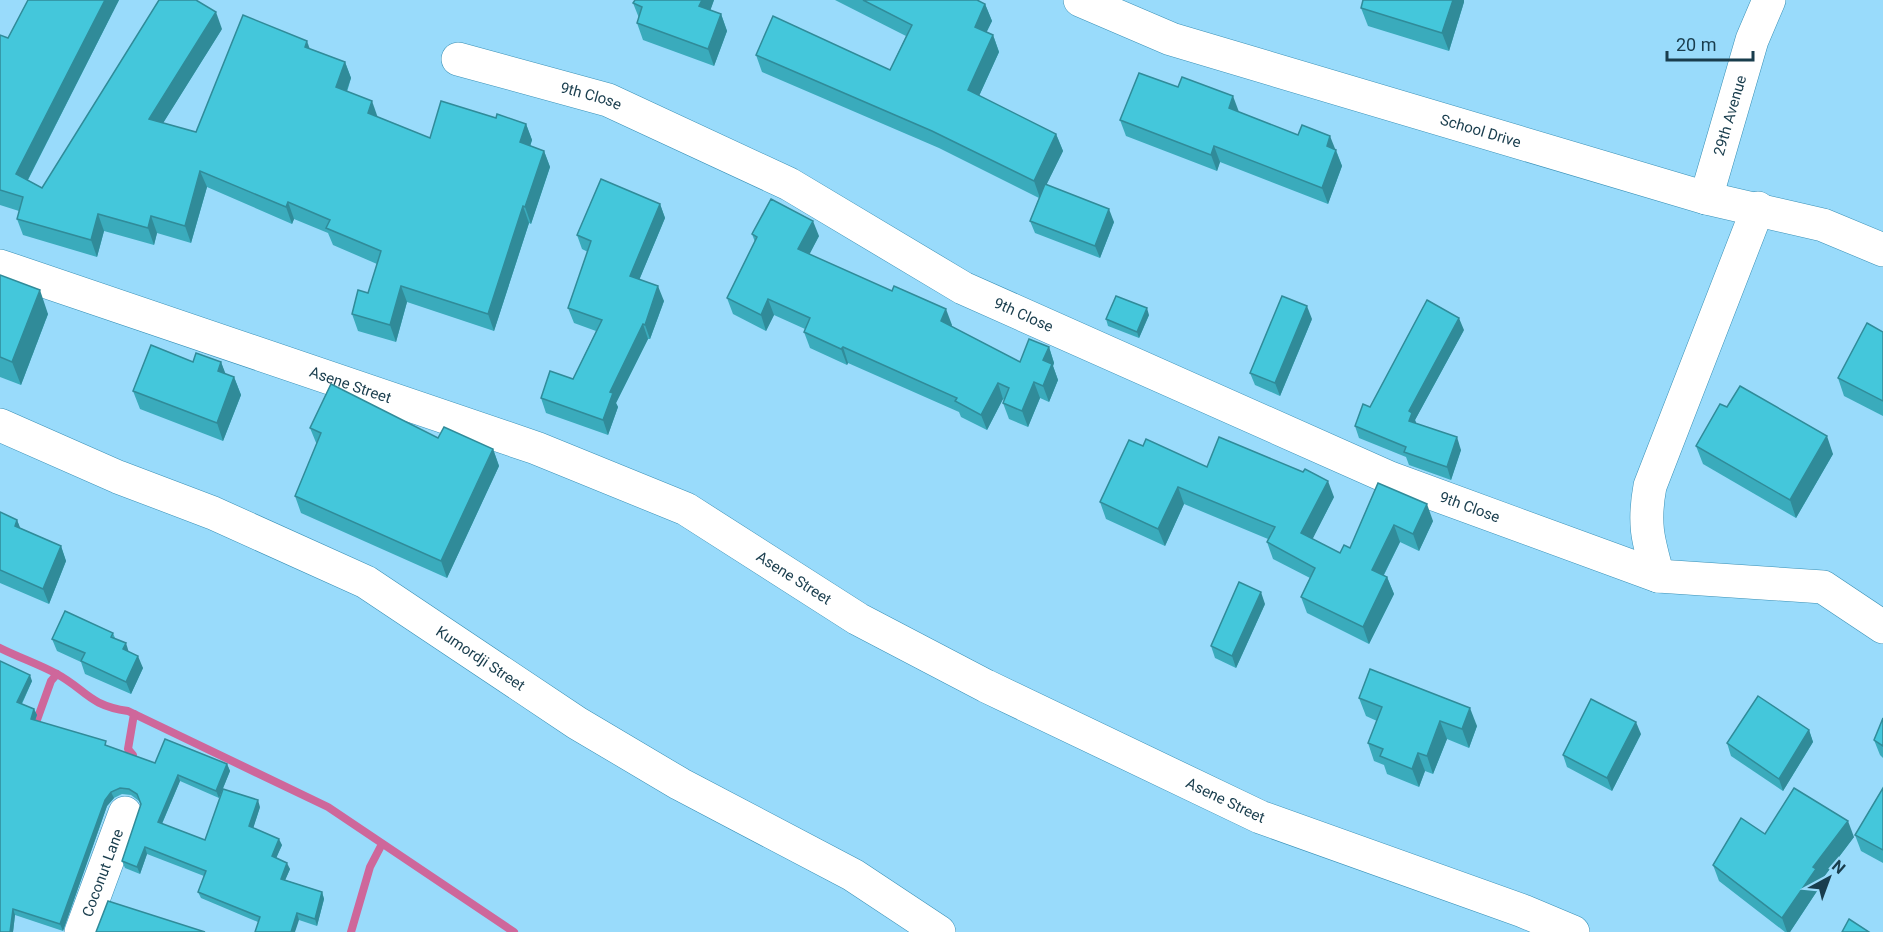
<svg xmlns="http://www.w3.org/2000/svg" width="1883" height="932" viewBox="0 0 1883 932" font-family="Roboto,sans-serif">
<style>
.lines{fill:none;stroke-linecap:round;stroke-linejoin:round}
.stream{stroke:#ce679b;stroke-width:8}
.minor-casing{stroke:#3890b6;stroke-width:34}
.minor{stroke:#fff;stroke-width:33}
.wall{fill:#3aabbc}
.shaded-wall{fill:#308b99}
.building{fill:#44c7db;stroke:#308b99;stroke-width:1.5}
.labels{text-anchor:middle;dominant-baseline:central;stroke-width:5;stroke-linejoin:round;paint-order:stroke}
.street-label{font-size:15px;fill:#193d4d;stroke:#99dbfb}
</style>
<rect width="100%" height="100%" fill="#99dbfb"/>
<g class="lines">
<g class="stream">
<path d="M0,648C18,657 38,664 55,673C86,689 87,705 128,711L328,807L514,932"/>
<polyline points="33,731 51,681 57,674"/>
<polyline points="131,766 133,755 128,749 134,714"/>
<polyline points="351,932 370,867 382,844"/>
</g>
<defs>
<g id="minor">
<path id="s1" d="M1080,0L1171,39L1706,198L1823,225L1883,250"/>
<path id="s2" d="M458,59L608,100L789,184L963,288L1390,478L1658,576L1823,587L1883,627"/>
<path id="s3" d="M1706,198L1752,40L1769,0"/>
<path id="s4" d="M0,266L536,448L686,509L858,619L986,686L1260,817L1523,911L1573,932"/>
<path id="s5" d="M0,425L118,477L213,513L366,582L577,723L680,784L853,875L939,932"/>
<path d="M1658,576C1648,540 1643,524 1650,486L1758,208"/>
<path id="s6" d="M81,932L125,813"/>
</g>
</defs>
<use href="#minor" class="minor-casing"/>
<use href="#minor" class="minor"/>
</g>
<g class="wall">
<polygon points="28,0 119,0 28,180 42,188 222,29 163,123 196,132 310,49 345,62 351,78 347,92 378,117 430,138 496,118 526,124 532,140 530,146 544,151 550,167 531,224 529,223 494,331 407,302 396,342 358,331 352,314 368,293 377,264 333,245 328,233 294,219 292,224 207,187 191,243 157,233 154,245 104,231 97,257 23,235 17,219 19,211 0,205 0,35 8,38"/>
<polygon points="714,0 710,10 721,14 727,31 714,66 643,40 637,23 639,18 633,3"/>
<polygon points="835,0 977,0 985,4 992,21 986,32 993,35 999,52 979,96 1056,134 1063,151 1046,185 1114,222 1100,258 1035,233 1030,221 1039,198 939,148 762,72 756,55 890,70 906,36"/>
<polygon points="1363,0 1464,0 1464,2 1449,51 1368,26 1361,8"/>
<polygon points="1239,112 1336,150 1342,166 1328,204 1220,162 1217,171 1126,136 1120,120"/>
<polygon points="660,204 665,218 639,280 664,301 650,339 648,339 616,403 618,407 608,435 546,413 541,398 573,379 596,331 574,323 568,308 588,252 582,249 577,235"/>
<polygon points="752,234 819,236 809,254 952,325 951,326 1020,362 1049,347 1054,363 1053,366 1058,380 1049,402 1040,398 1028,427 1009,419 1003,403 1004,400 1003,399 987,430 961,417 959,412 848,363 847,365 810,348 804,332 805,329 774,315 766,331 733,314 727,298 755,242"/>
<polygon points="0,275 48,314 21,385 0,377"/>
<polygon points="1149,315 1139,338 1108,326 1106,319"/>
<polygon points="1312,319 1280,396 1255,385 1250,373"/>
<polygon points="1464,330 1415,420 1416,423 1461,450 1451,480 1409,465 1406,457 1359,438 1355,426 1370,407"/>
<polygon points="1883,332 1883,416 1844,396 1838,378"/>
<polygon points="193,362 221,362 225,374 234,377 241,395 223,441 140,409 133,391"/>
<polygon points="1727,407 1833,454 1796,518 1703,464 1696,446"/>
<polygon points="310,428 438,438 493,449 499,466 447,578 301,513 295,496 317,445"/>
<polygon points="1143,446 1207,467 1334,497 1312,539 1340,553 1350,548 1378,483 1433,521 1419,551 1400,542 1384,575 1387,577 1394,594 1369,644 1307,613 1301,597 1310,578 1273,559 1267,542 1268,539 1184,504 1165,546 1106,519 1100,502"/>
<polygon points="0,512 17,520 20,528 61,546 66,561 49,604 0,583"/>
<polygon points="1265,604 1236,668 1215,658 1211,646"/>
<polygon points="113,633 115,638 129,652 143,668 131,694 85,674 81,662 57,651 52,639"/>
<polygon points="0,661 32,681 22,704 34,709 37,715 35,721 155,763 227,764 230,771 219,798 180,781 162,824 205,840 260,807 253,828 282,845 276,858 290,869 285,880 322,892 324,899 317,926 299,920 258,922 201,898 198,892 204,876 147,854 140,874 125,868 122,861 141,805 139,801 131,795 122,794 114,798 107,806 63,931 15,915 13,932"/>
<polygon points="1359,698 1477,726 1469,748 1447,739 1433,774 1425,771 1419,787 1387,774 1384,765 1374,761 1368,743 1377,721 1366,716"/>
<polygon points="1883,718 1883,758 1880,755 1874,740"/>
<polygon points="1809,730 1813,742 1783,791 1731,756 1727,743"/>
<polygon points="1641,734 1612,791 1567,767 1563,755"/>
<polygon points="1883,788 1883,863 1861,851 1855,835"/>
<polygon points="1765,834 1854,837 1820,882 1821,885 1790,932 1785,932 1719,881 1713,865"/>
</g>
<g class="shaded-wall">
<polygon points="105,0 119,0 22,191 16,174"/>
<polygon points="702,0 714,0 706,23 699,6"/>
<polygon points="1453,0 1464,0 1464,2 1449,51 1442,33"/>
<polygon points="985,4 992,21 981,44 975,27"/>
<polygon points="216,12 222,29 155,136 149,119"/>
<polygon points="721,14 727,31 714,66 708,49"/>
<polygon points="993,35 999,52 974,107 968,90"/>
<polygon points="307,41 313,58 305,47"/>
<polygon points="345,62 351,78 342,104 336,87"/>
<polygon points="1233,96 1239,112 1229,108"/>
<polygon points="372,101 378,118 368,113"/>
<polygon points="526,124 532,140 526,159 520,142"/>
<polygon points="1056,134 1063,151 1040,198 1034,181"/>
<polygon points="1330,136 1342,166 1328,204 1322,188 1327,146"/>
<polygon points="1214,146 1220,162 1217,171 1211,155"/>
<polygon points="544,151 550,167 531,224 525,207"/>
<polygon points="200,171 207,187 191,243 185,226"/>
<polygon points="288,202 294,219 292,224 286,207"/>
<polygon points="660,204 665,218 635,290 630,276"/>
<polygon points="523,206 529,223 494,331 488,314"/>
<polygon points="1109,209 1114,222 1100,258 1095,246"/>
<polygon points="98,214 104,231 97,257 91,240"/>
<polygon points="151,216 157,233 154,245 148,228"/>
<polygon points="813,221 819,236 804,265 798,249"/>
<polygon points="401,286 407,302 396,342 390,325"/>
<polygon points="658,286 664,301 650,339 645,325"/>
<polygon points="40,290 48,314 21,385 12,362"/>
<polygon points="768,299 774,315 766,331 761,315"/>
<polygon points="1307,306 1312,319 1280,396 1275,383"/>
<polygon points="1147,308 1149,315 1139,338 1137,332"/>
<polygon points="946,309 952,325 947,337 941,321"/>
<polygon points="1459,318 1464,330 1415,420 1417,425 1409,421 1409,411"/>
<polygon points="643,324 648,339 616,403 618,407 608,435 603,420 610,392"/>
<polygon points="843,347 848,363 847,365 841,349"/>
<polygon points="1049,347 1054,363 1053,366 1058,380 1049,402 1043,386 1043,360"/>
<polygon points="221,362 228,380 218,371"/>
<polygon points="234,377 241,395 223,441 217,423"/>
<polygon points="1034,382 1040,398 1028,427 1022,411"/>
<polygon points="998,383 1003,399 987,430 981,415"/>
<polygon points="1827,436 1833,454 1796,518 1790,500"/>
<polygon points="1457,437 1461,450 1451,480 1447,467"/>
<polygon points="493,449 499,466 447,578 441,561"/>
<polygon points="1328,481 1334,497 1307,550 1301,533"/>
<polygon points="1178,487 1184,504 1165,546 1158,529"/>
<polygon points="1427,504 1433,521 1419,551 1413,534"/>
<polygon points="17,520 23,535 15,526"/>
<polygon points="1394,525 1400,542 1378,586 1372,570"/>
<polygon points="61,546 66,561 49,604 43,589"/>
<polygon points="1387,577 1394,594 1369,644 1363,627"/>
<polygon points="1261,592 1265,604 1236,668 1232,656"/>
<polygon points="126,643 130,656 123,649"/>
<polygon points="138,656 143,668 131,694 126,682"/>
<polygon points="30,675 32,681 19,709 17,702"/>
<polygon points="1470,708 1477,726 1469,748 1462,729"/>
<polygon points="34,709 37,715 33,726 31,719"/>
<polygon points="1440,721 1447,739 1433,774 1427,756"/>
<polygon points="1636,722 1641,734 1612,791 1607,778"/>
<polygon points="1809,730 1813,742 1783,791 1779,779"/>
<polygon points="1418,753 1425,771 1419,787 1412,769"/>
<polygon points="227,764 230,771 219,798 216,791"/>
<polygon points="178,775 180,781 160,828 158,822"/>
<polygon points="111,792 114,798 107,806 63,931 60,924 105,800"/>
<polygon points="258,800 260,807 252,832 249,826"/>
<polygon points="1848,821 1854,837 1820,882 1821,885 1790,932 1787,932 1782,918 1813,867"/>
<polygon points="279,839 282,845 274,863 272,856"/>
<polygon points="145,847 147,854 140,874 137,867"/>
<polygon points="287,863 290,869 283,885 281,879"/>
<polygon points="322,892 324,899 317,926 315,919"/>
<polygon points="13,909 15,915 13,932 10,932"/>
<polygon points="297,913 299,920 295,932 291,932"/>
</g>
<g class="building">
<polygon points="28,0 105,0 16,174 42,188 159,0 196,0 216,12 149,119 196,132 243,15 307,41 305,47 345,62 336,87 372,101 368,113 430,138 441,101 496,118 497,114 526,124 520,142 544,151 525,207 523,206 488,314 401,286 390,325 352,314 358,290 368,293 381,251 326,228 330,220 288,202 286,207 200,171 185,226 151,216 148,228 98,214 91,240 17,219 23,197 0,190 0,35 8,38"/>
<polygon points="635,0 702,0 699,6 721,14 708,49 637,23 642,7 633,3"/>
<polygon points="863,0 977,0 985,4 975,27 993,35 968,90 1056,134 1034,181 932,131 756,55 773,16 890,70 912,25"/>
<polygon points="1363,0 1453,0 1442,33 1361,8"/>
<polygon points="1139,73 1178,87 1182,77 1233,96 1229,108 1298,135 1302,125 1330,136 1327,146 1336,150 1322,188 1214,146 1211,155 1120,120"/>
<polygon points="601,179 660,204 630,276 658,286 645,325 643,324 610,392 613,393 603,420 541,398 550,371 573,379 602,320 568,308 591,241 577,235"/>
<polygon points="1045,184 1109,209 1095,246 1030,221"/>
<polygon points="771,199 813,221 798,249 892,291 894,286 946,309 941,321 1020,362 1029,339 1049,347 1043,360 1052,364 1043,386 1034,382 1022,411 1003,403 1009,388 998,383 981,415 955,401 957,398 843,347 841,349 804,332 810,318 768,299 761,315 727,298 757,237 752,234"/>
<polygon points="0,275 40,290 12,362 0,357"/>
<polygon points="1116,296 1147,308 1137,332 1106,319"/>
<polygon points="1282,296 1307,306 1275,383 1250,373"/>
<polygon points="1427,300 1459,318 1409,411 1412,413 1409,421 1457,437 1447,467 1404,452 1406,447 1355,426 1363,404 1370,407"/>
<polygon points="1867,323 1883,332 1883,401 1838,378"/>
<polygon points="151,345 193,362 196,353 221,362 218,371 234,377 217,423 133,391"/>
<polygon points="331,384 438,438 444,427 493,449 441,561 295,496 321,433 310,428"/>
<polygon points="1740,386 1827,436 1790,500 1696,446 1720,404 1727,407"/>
<polygon points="1219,437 1303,472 1305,469 1328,481 1301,533 1340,553 1344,545 1350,548 1378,483 1427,504 1413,534 1394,525 1372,570 1387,577 1363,627 1301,597 1315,568 1267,542 1275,527 1178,487 1158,529 1100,502 1129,440 1143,446 1146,439 1207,467"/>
<polygon points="0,512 17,520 15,526 61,546 43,589 0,570"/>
<polygon points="1239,582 1261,592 1232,656 1211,646"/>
<polygon points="65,611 113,633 111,637 126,643 123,649 138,656 126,682 81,661 85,653 52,639"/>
<polygon points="0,661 30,675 17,702 34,709 31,719 106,741 105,745 155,763 165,739 227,764 216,791 178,775 158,822 205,840 223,789 258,800 249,826 279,839 272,856 287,863 281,879 322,892 315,919 297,913 291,932 255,932 260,917 198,892 206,871 145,847 137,867 122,861 141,804 137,794 129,789 120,788 111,792 105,800 60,924 13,909 10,932 0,932"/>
<polygon points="1370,669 1470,708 1462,729 1440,721 1427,756 1418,753 1412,769 1380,756 1383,749 1368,743 1382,707 1359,698"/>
<polygon points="1758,696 1809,730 1779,779 1727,743"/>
<polygon points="1591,699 1636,722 1607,778 1563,755"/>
<polygon points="1883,718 1883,746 1874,740"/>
<polygon points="1794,788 1848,821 1813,867 1816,869 1782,918 1713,865 1741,818 1765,834"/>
<polygon points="1883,788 1883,850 1855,835"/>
<polygon points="108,901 205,932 96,932"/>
<polygon points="1849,919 1869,932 1842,932"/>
</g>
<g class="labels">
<g class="street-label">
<text stroke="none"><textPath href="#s2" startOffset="138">9th Close</textPath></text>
<text stroke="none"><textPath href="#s3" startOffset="86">29th Avenue</textPath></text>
<text stroke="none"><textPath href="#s1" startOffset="422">School Drive</textPath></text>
<text stroke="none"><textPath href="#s2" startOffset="624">9th Close</textPath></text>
<text stroke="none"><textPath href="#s4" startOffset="370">Asene Street</textPath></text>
<text stroke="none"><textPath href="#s2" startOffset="1110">9th Close</textPath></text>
<text stroke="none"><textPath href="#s4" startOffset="856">Asene Street</textPath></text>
<text stroke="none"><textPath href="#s5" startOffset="536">Kumordji Street</textPath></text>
<text stroke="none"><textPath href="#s4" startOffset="1342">Asene Street</textPath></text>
<text stroke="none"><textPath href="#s6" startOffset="63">Coconut Lane</textPath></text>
</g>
</g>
<g transform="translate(1829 878) rotate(41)" stroke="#99dbfb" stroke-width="4.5" paint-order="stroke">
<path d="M0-4.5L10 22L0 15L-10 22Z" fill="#193d4d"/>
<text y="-9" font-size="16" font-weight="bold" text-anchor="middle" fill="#193d4d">N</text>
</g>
<path d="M1667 51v9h86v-9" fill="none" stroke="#193d4d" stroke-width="3"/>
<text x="1676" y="51" font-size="18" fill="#193d4d" stroke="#99dbfb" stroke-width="4.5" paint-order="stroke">20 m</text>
</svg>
